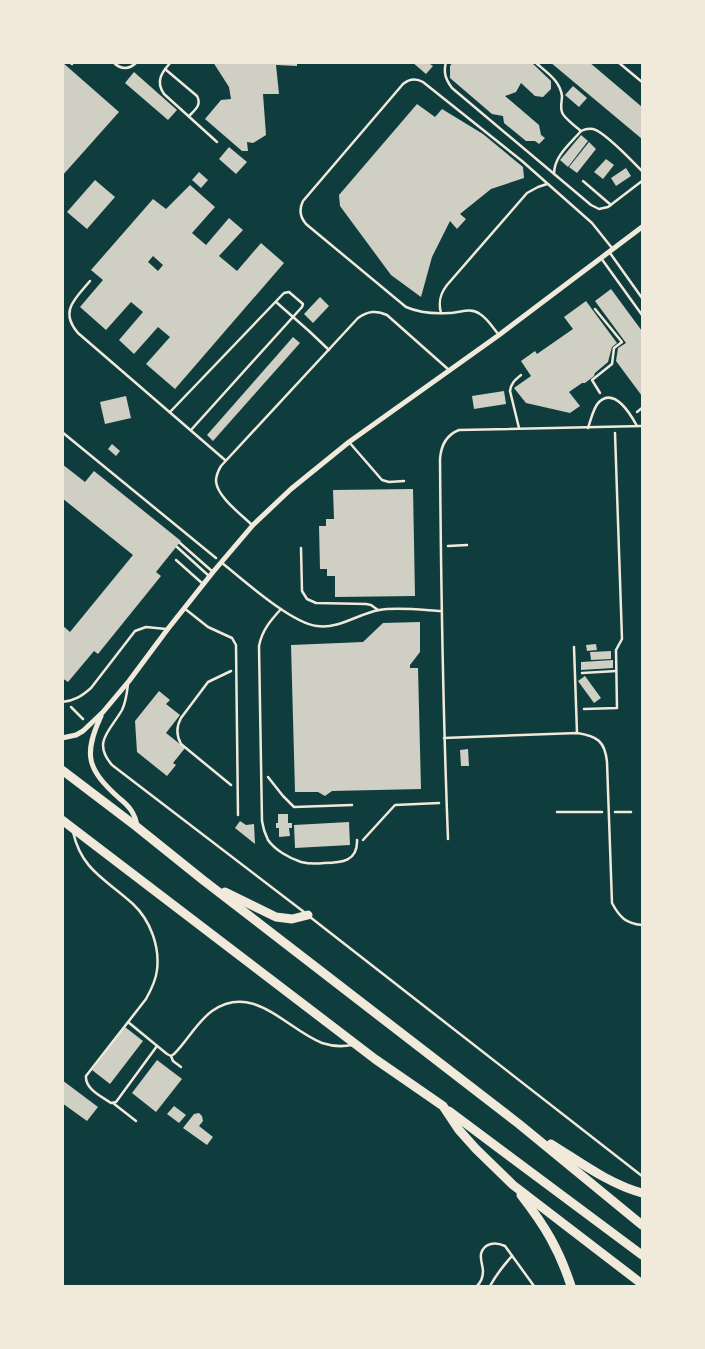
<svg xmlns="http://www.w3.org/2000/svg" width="705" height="1349" viewBox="0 0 705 1349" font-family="Jost,sans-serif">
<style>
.building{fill:#cfcfc3;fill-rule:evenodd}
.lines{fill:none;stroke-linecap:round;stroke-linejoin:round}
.path{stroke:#f1e9da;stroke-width:2.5}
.service{stroke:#f1e9da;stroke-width:2.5}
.minor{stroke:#f1e9da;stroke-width:5}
.primary{stroke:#f1e9da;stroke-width:9}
</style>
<rect width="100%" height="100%" fill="#0f3d3e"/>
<g class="building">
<polygon points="62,62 119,112 62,176"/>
<polygon points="213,62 297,62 297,66 276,65 279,94 263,94 266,135 253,143 247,142 248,151 242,151 205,119 221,100 231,99 229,87"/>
<polygon points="412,62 432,62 430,64 433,66 426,74"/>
<polygon points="453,62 531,62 551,81 551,89 543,97 535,96 521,83 516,92 505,96 539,125 541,135 545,138 539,144 535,141 526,141 504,123 503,116 492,114 450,78 450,66"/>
<polygon points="550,62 589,62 642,107 642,139"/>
<polygon points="134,72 177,110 168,120 125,83"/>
<polygon points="573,86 587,98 579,107 565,95"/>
<polygon points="417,104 435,117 442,109 483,134 523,167 524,178 491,189 460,214 466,219 457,229 450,221 432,257 421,297 391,275 340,206 339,195"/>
<polygon points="581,135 588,141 568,167 560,160"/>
<polygon points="589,142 596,149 577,173 569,167"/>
<polygon points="229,147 247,162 236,174 219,159"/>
<polygon points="606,159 614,165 603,179 594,172"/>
<polygon points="626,168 631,176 616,186 611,178"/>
<polygon points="199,172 208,180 201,188 192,180"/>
<polygon points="95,180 115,197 87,229 67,212"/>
<path d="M190,185L215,207L192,233L206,245L229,218L243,230L219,256L237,271L261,243L284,263L175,389L146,364L170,337L158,327L134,354L119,340L143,312L131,302L106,330L80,307L103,280L91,270L153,199L166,209ZM153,256L163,265L158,271L148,262Z"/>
<polygon points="611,289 642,331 642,396 616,361 618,348 626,343 595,301"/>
<polygon points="320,297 329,306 313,323 304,314"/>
<polygon points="586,301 617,343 612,347 608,362 595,373 594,376 585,383 582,383 569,392 580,406 570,413 526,403 514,388 531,376 521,361 535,351 537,354 573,329 564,317"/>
<polygon points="293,337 300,343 213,441 207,435"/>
<polygon points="504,391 506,404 474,409 472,396"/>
<polygon points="126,396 131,418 105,424 100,402"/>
<polygon points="112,444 120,451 116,456 108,449"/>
<polygon points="62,464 85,482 94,471 181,541 156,572 161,576 98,654 94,651 68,682 62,678 62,625 70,632 133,555 62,498"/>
<polygon points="413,489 415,596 335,597 335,576 327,576 327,569 320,569 319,526 326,526 326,519 334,519 333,490"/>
<polygon points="420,622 420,652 410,665 410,668 418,668 421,789 332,791 325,796 318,792 295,792 291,645 363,642 383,623"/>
<polygon points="596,644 597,650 587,651 586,645"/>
<polygon points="611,651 611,659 591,660 590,652"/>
<polygon points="613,660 613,668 581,670 581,662"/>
<polygon points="585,676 601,698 594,703 578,681"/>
<polygon points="159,691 170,700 166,704 180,715 166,733 185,748 173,763 176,765 167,776 137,752 135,721"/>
<polygon points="468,749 469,766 461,766 460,750"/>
<polygon points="278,814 288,814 288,823 292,823 292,828 289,828 290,836 279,837 279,828 276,828 276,823 278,823"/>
<polygon points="240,821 246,825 254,824 255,844 235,828"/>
<polygon points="349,822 350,845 295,848 294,825"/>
<polygon points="125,1027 143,1041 110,1084 92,1070"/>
<polygon points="157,1060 182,1079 156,1112 132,1093"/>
<polygon points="62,1080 98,1107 87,1121 62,1103"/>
<polygon points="174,1106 186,1115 179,1123 167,1114"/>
<polygon points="199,1113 202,1116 203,1121 199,1126 213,1137 207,1145 183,1128 194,1114"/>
</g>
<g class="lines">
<g class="path">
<polyline points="595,309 622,342 614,348 612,364 592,380 600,393"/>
<polyline points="637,412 642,408"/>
<polyline points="62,432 216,558"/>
<polyline points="448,546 467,545"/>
<path d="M231,671L208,682L181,718C176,727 176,735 181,744L231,785"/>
<polyline points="582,673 616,671"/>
<polyline points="71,707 83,719"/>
<polyline points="584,709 617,708 616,650 622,639 615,433"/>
<polyline points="268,777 283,796 294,807 352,805"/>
<polyline points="557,812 602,812"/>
<polyline points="615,812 631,812"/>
<polyline points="363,840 395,805 439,803"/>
</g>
<g class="service">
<polyline points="69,62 72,64"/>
<path d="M113,62C121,70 129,70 137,62"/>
<path d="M171,62C162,72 155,81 164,94L217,142"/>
<path d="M446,62C443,73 446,80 452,88L591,205L599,209L608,207L642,181"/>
<path d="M535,62C546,72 560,80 562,96C562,101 560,107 562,112C563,117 576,127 581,131"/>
<polyline points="618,62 642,82"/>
<path d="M165,69L197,96C202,105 195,110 189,116"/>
<path d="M554,174C554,156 570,144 581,131C585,129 588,128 593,129C604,131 633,162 642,171"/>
<polyline points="583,181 611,205"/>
<polyline points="610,253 642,298"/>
<polyline points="601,258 642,315"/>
<path d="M90,281C75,299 59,311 78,333L225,460"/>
<polyline points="276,302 309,331 329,350"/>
<path d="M441,313C438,302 440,294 447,285L527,193L538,187L547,184"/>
<path d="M499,335C493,328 488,319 480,314C470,307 460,313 449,313C435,314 420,313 406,307L306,224C300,217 299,209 303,201L403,84C410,78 416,78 423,82L522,161L592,223L612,248"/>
<polyline points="170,412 284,293 289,292 303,304 302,307 191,430"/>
<path d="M519,428L510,391C511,383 515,380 521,375"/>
<path d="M588,428C591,420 593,408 599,402C615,387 631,415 637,426"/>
<polyline points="349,442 382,480 389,482 404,481"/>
<path d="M252,525C242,515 217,497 216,481C216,476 218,471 221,466L358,318C368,311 376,310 387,315L449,370"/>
<polyline points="180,543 213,572"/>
<polyline points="177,547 209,576"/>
<polyline points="301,548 302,591 307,599 316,603 366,604 371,605 378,610"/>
<polyline points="176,560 203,584"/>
<path d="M221,562C242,579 291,623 317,626C339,629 358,614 379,610C396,607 423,610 441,611"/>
<polyline points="184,608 208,627 232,638 236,645 238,815"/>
<path d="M281,609C271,620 262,630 259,646L262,821C263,828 265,834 268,840C275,850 289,858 301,862C309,864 316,864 324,863C342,863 358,861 357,840"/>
<polyline points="574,647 577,733"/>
<path d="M128,684C127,693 126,702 122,710C110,731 92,742 112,765L304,912"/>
<path d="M62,702C74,701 82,696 91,688L135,631L146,627L166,629"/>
<path d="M444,738L577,733C597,736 605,741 607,762L612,903C620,918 626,923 642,925"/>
<path d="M73,832C82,871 106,879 133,904C150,920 160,946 157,970C156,980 151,990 146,999L86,1076C85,1089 101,1096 111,1103L116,1102L157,1046"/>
<path d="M448,839C443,713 441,586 440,459C441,445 446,435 459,430L642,426"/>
<polyline points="310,917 642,1176"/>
<path d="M128,1022L167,1054L171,1056L174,1054C187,1041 197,1022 212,1011C254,982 286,1029 322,1043C331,1046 342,1047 352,1045"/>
<polyline points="171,1056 173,1061 181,1067"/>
<polyline points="113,1103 136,1121"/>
<path d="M477,1286C481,1282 483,1277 483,1271C483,1266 480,1260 481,1254C484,1242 496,1242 505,1246L534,1286"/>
<path d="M490,1286C496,1275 503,1266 512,1256"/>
</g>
<g class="minor">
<path d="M101,716C83,755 87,769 119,798C129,806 135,813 137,826"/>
<polyline points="62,738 76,735 83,731 103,712 129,681 167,630 213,572 253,525 291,489 349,442 499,335 642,227"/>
</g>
<g class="primary">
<polyline points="62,770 137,827 203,880 519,1124 642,1225"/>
<polyline points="62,820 375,1059 443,1106 459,1130 476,1149 513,1185 642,1284"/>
<polyline points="225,892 276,917 292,919 308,915"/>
<polyline points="449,1111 642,1255"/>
<path d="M551,1144C580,1162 609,1184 642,1193"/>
<path d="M521,1195C545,1226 559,1249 571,1286"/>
</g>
</g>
<rect width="705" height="1349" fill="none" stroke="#f1e9da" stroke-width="128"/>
</svg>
